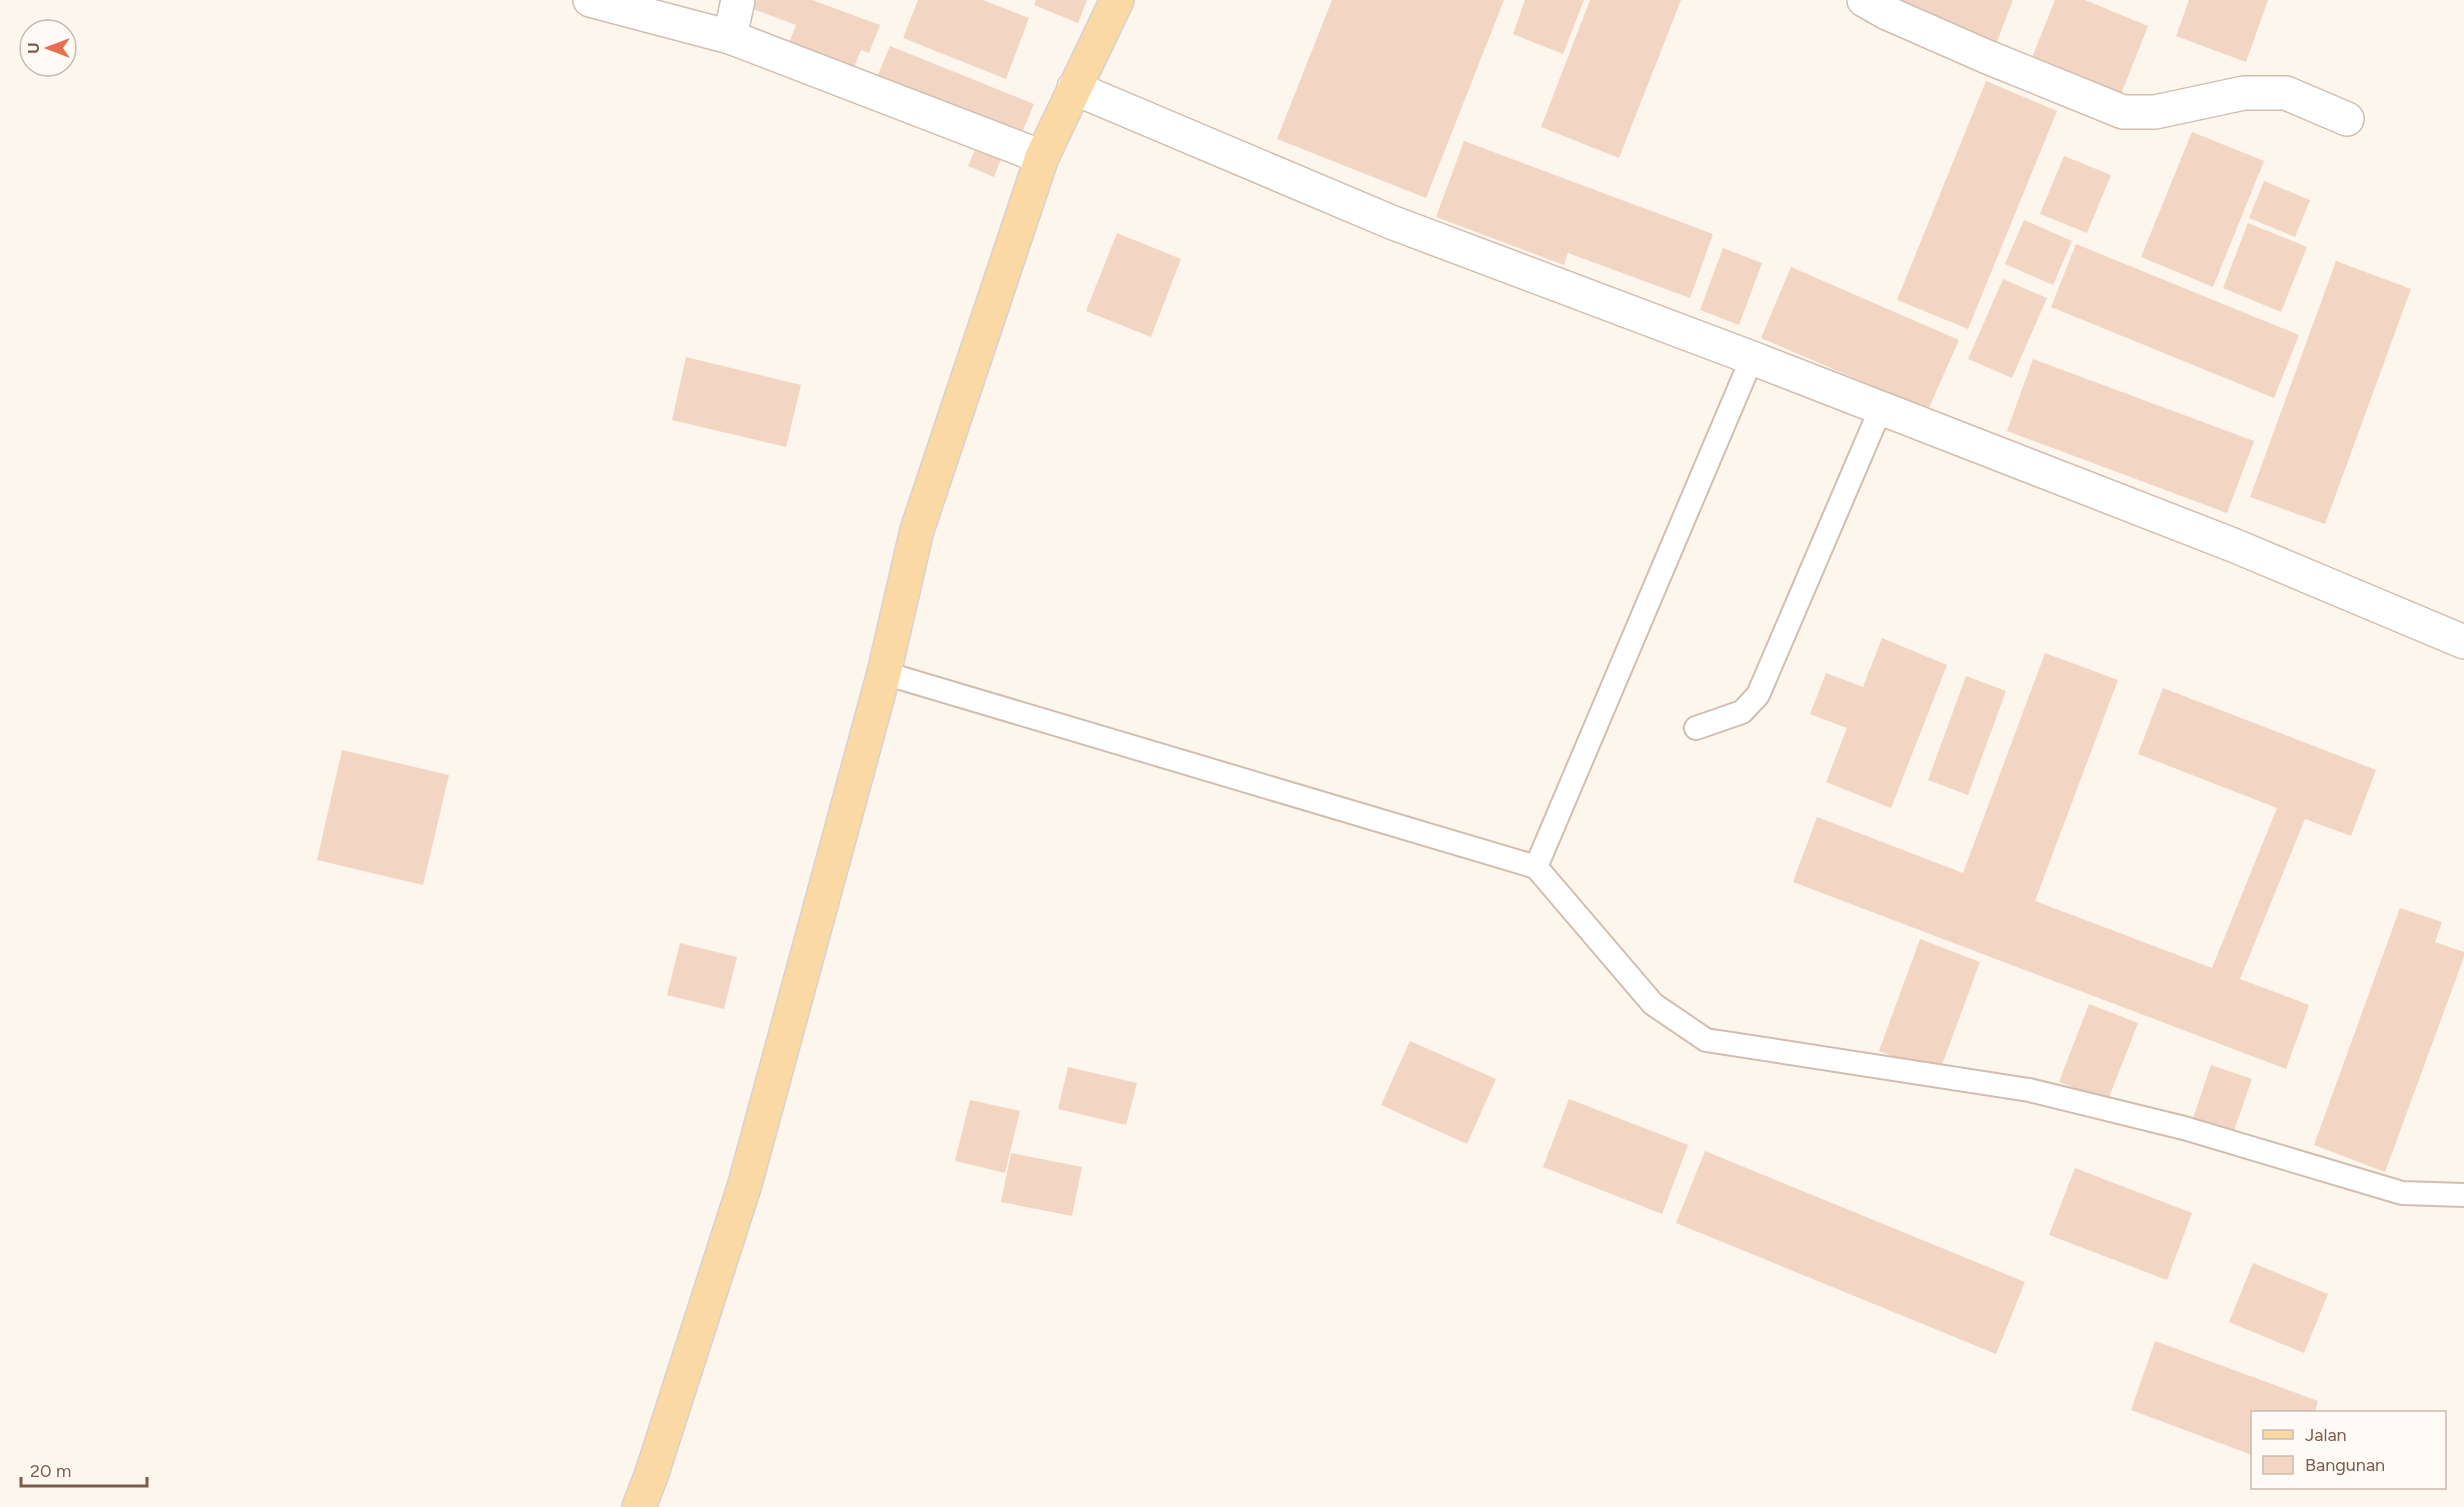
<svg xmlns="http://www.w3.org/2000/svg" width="2464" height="1507" viewBox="0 0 2464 1507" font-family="Figtree,sans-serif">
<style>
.building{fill:#f3d5c3}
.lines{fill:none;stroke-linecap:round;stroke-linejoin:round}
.service-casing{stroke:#d1beb0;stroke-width:26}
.minor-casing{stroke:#d1beb0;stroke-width:36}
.primary-casing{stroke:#dad1cd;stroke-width:36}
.service{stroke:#fff;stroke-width:22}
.minor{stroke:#fff;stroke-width:33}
.primary{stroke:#fbd9a5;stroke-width:33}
</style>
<rect width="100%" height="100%" fill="#fdf6ec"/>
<g class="building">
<polygon points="757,0 812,0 880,25 869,53 861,50 851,75 786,51 796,25 753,9"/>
<polygon points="918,0 983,0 1029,18 1006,79 903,38"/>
<polygon points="1036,0 1087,0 1078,23 1034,5"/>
<polygon points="1332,0 1504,0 1426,198 1277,139"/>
<polygon points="1525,0 1584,0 1563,54 1513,34"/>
<polygon points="1590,0 1681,0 1619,158 1541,127"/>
<polygon points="1890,0 2013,0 1996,44"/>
<polygon points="2055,0 2085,0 2148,26 2118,102 2029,65"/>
<polygon points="2189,0 2268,0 2246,62 2176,36"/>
<polygon points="890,46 1034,104 1019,140 875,82"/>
<polygon points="1986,81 2057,111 1968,329 1897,300"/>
<polygon points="2192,132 2264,161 2213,287 2141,257"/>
<polygon points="1464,141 1713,234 1690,298 1568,253 1564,265 1436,217"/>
<polygon points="978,143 1003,154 994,177 968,166"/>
<polygon points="2064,156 2111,175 2087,233 2040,214"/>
<polygon points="2264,181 2310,200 2295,237 2249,218"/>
<polygon points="2024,220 2072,241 2053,285 2005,264"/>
<polygon points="2248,223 2307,247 2281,312 2223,288"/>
<polygon points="1117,233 1181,259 1151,337 1086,311"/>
<polygon points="2076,244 2299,335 2274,398 2051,307"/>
<polygon points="1723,248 1762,263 1739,325 1700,310"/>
<polygon points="2336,261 2411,289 2325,524 2250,497"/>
<polygon points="1791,267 1959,340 1928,410 1761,338"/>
<polygon points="2003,279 2047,298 2012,378 1968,359"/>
<polygon points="686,357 801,385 786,447 672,420"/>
<polygon points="2033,359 2254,441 2227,513 2007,431"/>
<polygon points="1882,638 1947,665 1891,808 1826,782 1847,728 1810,714 1826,673 1863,687"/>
<polygon points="2045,653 2118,680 2035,901 2212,968 2277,808 2138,754 2163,688 2376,770 2351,836 2305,819 2240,979 2309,1005 2286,1069 1793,882 1817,817 1963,873"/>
<polygon points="1966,676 2006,691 1968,795 1928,780"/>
<polygon points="342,750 449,775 423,885 317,860"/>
<polygon points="2400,908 2442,922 2435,942 2464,952 2464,957 2385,1172 2314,1145"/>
<polygon points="1920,939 1980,962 1939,1073 1879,1051"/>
<polygon points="680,943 737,957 724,1009 667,995"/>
<polygon points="2089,1004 2138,1023 2108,1100 2059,1082"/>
<polygon points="1410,1041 1496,1079 1467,1144 1381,1105"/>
<polygon points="2211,1065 2252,1079 2232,1136 2192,1121"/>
<polygon points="1068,1067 1137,1083 1126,1125 1058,1109"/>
<polygon points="1569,1099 1688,1145 1662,1214 1543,1167"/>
<polygon points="970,1100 1020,1111 1005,1173 955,1161"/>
<polygon points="1705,1151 2025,1282 1996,1354 1676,1223"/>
<polygon points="1011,1153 1082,1167 1072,1216 1001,1202"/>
<polygon points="2075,1168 2192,1213 2167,1280 2049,1235"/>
<polygon points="2253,1263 2328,1294 2304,1353 2229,1322"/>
<polygon points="2155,1341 2318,1401 2315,1412 2252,1412 2252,1455 2131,1410"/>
</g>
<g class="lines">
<defs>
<g id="service">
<polyline points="884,673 1536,867 1653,1004 1706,1040 2029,1090 2184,1128 2402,1193 2464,1195"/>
<polyline points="1696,728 1742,712 1758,695 1881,408"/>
<polyline points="1536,867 1752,358"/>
</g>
<g id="minor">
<polyline points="590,0 730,37 1042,157"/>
<polyline points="1864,0 1887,13 1985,56 2123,112 2155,112 2244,93 2286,93 2347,119"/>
<polyline points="730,37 738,0"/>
<polyline points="1074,88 1391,222 1752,358 2233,545 2464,642"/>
</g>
<polyline id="primary" points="639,1507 651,1476 745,1184 884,673 917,530 1042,157 1117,0"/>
</defs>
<use href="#service" class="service-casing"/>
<use href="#minor" class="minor-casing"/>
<use href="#primary" class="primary-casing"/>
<use href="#service" class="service"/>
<use href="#minor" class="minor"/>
<use href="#primary" class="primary"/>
</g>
<rect x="2251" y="1411" width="195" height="78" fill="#fffaf3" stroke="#cabbb1" stroke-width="1.5"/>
<rect x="2263" y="1430" width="30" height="9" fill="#fbd9a5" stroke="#cabbb1" stroke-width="1.5"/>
<text x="2305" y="1441" font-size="18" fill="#7a5c4d">Jalan</text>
<rect x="2263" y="1456" width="30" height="18" fill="#f3d5c3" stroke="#cabbb1" stroke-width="1.5"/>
<text x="2305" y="1471" font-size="18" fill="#7a5c4d">Bangunan</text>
<g transform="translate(48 48) rotate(270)"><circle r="28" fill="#fffaf3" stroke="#cabbb1" stroke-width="1.5"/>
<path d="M0-4.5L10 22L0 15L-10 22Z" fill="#e76f51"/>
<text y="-9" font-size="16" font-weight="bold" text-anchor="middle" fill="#7a5c4d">U</text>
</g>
<path d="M21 1477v9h126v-9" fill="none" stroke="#7a5c4d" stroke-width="3"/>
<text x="30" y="1477" font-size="18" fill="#7a5c4d" stroke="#fffaf3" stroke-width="4.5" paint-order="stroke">20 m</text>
</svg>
